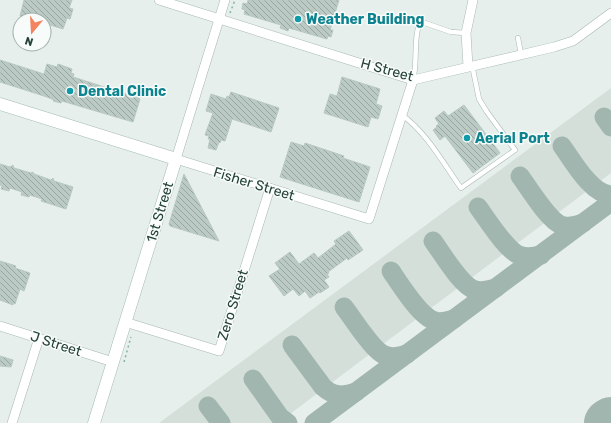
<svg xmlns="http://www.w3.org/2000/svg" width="611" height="423" viewBox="0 0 611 423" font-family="Rubik,sans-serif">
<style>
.built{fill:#d4dfda}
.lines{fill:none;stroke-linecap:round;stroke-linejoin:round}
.taxiway{stroke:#a2b6b0;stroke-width:19}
.runway{stroke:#a2b6b0;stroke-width:48}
.building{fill:url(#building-back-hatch);stroke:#b8c9c2}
.lane-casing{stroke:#a8b8b2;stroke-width:5.5}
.street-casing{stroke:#a8b8b2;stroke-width:10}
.secondary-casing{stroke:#a4bbb3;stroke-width:13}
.path{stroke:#86b3a5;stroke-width:1.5;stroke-dasharray:2 3;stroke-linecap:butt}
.lane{stroke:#fff;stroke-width:4.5}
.street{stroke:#fff;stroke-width:9}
.secondary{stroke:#fff;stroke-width:12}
.culture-dot{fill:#0f9aa8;stroke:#f7fbf9;stroke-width:1.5}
.labels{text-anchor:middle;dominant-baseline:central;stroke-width:3;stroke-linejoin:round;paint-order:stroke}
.culture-label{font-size:14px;font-weight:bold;fill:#0d838f;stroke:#f7fbf9;text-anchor:start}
.street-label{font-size:14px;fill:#24423a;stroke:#f7fbf9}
</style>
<defs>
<pattern id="building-back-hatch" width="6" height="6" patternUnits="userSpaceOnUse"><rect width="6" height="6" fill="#bbcac4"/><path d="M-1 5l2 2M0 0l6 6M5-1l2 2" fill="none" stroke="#98a6a0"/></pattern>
</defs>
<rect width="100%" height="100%" fill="#e6efeb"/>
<polygon class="built" points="611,88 611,173 278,423 159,423"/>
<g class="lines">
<g class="taxiway">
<polyline points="604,117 611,127"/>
<path d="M562,146C573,161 591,194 611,195"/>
<path d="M520,176C529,188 548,220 561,225C568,228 575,226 583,223"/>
<path d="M478,207C487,219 506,250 519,255C526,258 533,257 541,255"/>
<path d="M433,241C442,253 461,286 475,290C482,292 489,290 496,288"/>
<path d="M391,271C400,284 420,317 435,321C441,323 447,321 454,319"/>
<path d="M344,307C350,315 356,324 362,332C375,349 383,363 407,354"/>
<path d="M292,345L323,387C333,396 342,397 356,392"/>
<polyline points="253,379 280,417 288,423"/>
<polyline points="208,406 221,423"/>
<polyline points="314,423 611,202"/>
</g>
<polyline class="runway" points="608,423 611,421"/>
</g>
<g class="building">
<polygon points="24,0 72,0 69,8 73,9 70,19 67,18 63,29 44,23 44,20 34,20 20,16"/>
<polygon points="248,0 339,0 330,30 333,30 331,37 328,36 327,39 289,28 288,31 280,28 281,25 244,14 245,10 242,9 243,3 247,4"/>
<polygon points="0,60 44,74 47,64 57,67 58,64 72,69 71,73 74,74 73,77 139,98 140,99 133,122 62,101 61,103 53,101 54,100 47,97 0,82"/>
<polygon points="342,77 380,89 376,104 382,106 378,119 371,117 368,127 324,113 330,94 337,96"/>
<polygon points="231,92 279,108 271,132 232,119 225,141 221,140 220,143 219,142 216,150 208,148 210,139 208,139 209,136 205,135 213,113 206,111 211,94 226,99 227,96 229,97"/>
<polygon points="464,105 500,153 473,173 445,136 440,140 433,130 437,127 436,126 439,124 435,118 444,111 448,116"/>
<polygon points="291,142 304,146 305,143 344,156 343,158 370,167 359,202 280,177"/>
<polygon points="0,164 10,167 13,165 14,168 31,173 33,172 34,174 51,180 53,178 54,181 73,187 66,209 41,201 42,199 30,195 29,197 21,195 22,192 10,188 9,191 1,189 2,186 0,185"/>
<polygon points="184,174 219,241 170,226 169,224"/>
<polygon points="349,231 363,250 348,260 347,258 328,272 329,273 327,274 329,277 324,280 329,287 320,293 319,292 310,298 305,291 299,296 293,289 284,296 269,276 280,269 275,263 290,252 299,264 314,253 318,258 336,244 334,241"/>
<polygon points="0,261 16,266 15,268 30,273 24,291 20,289 15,304 13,303 13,305 0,300"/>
<polygon points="0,356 13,360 11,367 0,366"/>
</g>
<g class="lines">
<defs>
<g id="lane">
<polyline points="518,38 521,54"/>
<path d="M413,80C418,62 413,42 419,25L425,23L451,32L466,33"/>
<path d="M402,115C427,133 443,163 461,188L515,150L487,112L479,99L472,65"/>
</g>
<g id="street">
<polyline points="159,0 413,80 554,47 573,41 611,13"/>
<polyline points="225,0 176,159 369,219 413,80"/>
<polyline points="468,66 466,33 473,0"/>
<polyline points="125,322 219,351 270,188"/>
<polyline points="0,326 113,362"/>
<polyline points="12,423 39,338"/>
</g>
<polyline id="secondary" points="0,104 176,159 94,423"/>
</defs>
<use href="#lane" class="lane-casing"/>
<use href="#street" class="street-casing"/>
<use href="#secondary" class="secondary-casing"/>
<g class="path">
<polyline points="230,13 235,0"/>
<polyline points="124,362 131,337"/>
</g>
<use href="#lane" class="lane"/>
<use href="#street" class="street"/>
<use href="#secondary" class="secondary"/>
</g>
<g class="culture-dot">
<circle cx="298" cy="19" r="4"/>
<circle cx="70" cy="91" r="4"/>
<circle cx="467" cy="138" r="4"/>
</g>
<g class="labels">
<g class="culture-label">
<text x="306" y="19">Weather Building</text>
<text x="78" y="91">Dental Clinic</text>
<text x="475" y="138">Aerial Port</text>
</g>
<g class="street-label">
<text transform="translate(387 70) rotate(15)">H Street</text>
<text transform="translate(254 184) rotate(17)">Fisher Street</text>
<text transform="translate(160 212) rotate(-73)">1st Street</text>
<text transform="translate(233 305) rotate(-73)">Zero Street</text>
<text transform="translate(56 344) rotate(18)">J Street</text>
</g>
</g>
<g transform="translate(32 32) rotate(198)"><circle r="19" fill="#f7fbf9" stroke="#a3b1ad"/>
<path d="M0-3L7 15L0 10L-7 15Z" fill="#f4845f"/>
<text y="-6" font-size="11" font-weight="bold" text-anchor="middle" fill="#24423a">N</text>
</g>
</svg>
